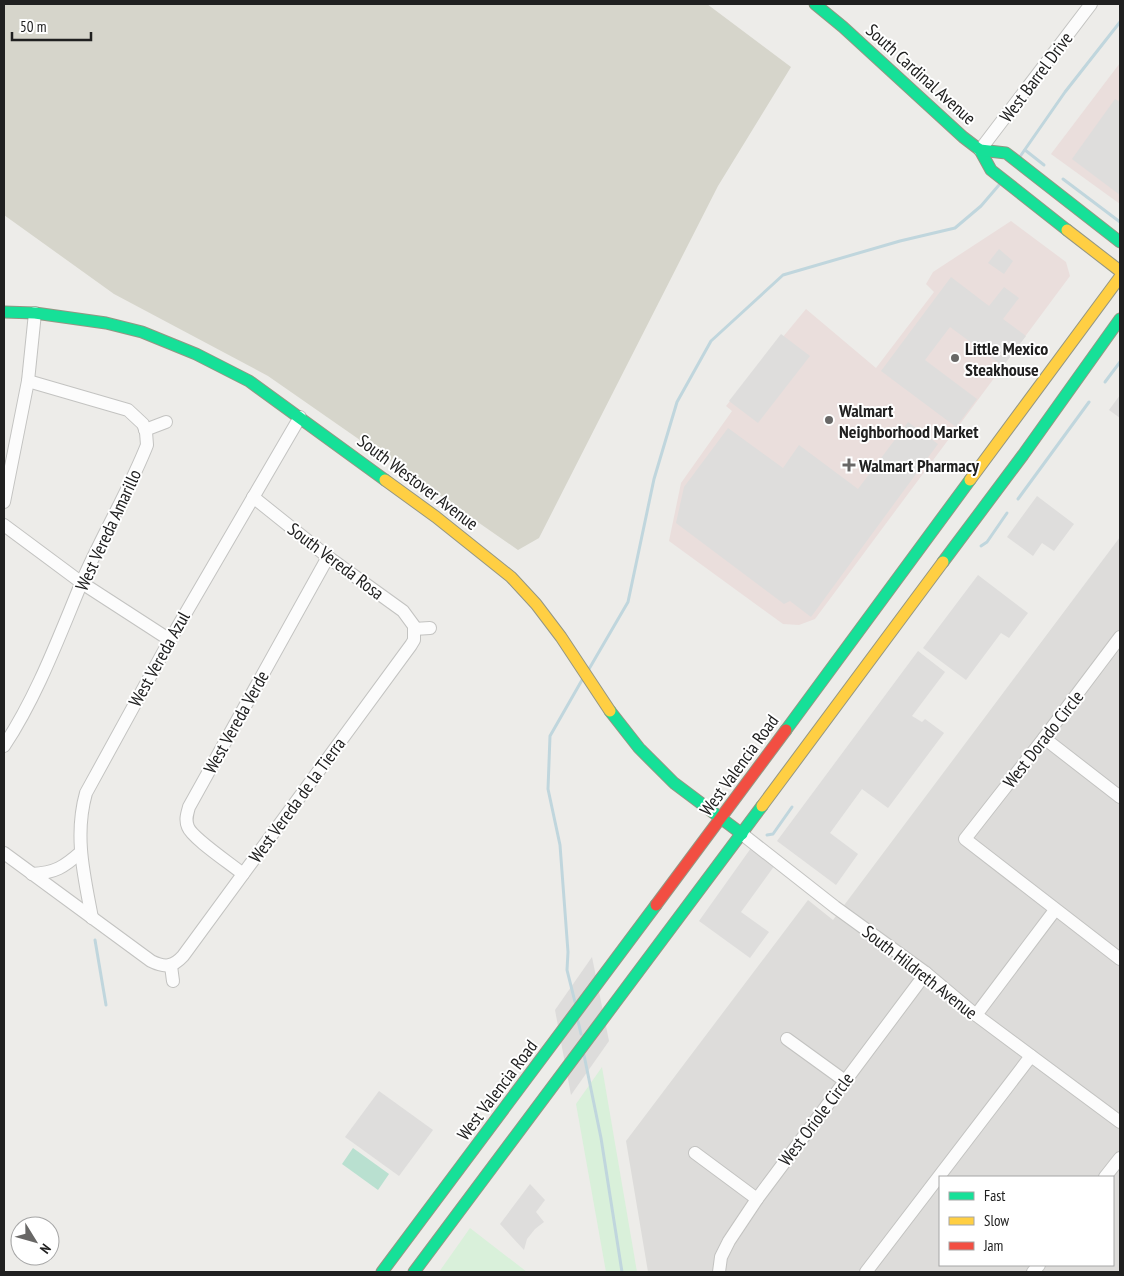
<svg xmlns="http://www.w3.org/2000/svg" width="1124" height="1276" viewBox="0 0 1124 1276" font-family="'PT Sans Narrow',sans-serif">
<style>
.residential{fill:#dddcda;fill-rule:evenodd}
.commercial{fill:#eadedc}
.construction{fill:#d6d5cb}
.park{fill:#d9f0da}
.pitch{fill:#b9e0d0}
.parking{fill:#dedddc}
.pier{fill:#dddcdb}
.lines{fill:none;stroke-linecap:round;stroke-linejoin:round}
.stream{stroke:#c0d6dd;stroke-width:3}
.street-casing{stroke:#c3c3c1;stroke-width:14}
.fast-casing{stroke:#949683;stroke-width:13}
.slow-casing{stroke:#949683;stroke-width:13}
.jam-casing{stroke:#949683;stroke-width:13}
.street{stroke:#fcfcfc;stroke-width:12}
.fast{stroke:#16e098;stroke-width:11}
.slow{stroke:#ffcf43;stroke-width:11}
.jam{stroke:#f24e42;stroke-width:11}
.poi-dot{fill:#686766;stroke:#fff;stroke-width:2}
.labels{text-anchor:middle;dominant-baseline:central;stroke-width:4;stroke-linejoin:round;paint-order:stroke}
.street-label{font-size:18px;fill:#202020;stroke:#fff}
.poi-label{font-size:18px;font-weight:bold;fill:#202020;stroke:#fff;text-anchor:start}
</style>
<rect width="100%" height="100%" fill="#edece9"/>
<path class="residential" d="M1120,537V1272H648L626,1141L808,900L833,920ZM940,1177H1113V1265H940Z"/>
<g class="commercial">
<polygon points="1120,63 1120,204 1051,154"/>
<polygon points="1011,221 1066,262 1070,276 815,619 799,625 783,624 669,541 681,483 732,411 726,406 806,309 876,368 934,292 926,284 933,272"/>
</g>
<polygon class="construction" points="4,4 707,4 791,67 718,186 539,538 518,550 268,376 114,294 4,215"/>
<g class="park">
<polygon points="602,1067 637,1272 606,1272 576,1104"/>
<polygon points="470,1228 527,1272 439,1272"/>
</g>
<polygon class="pitch" points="353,1148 389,1174 378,1190 342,1164"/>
<g class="parking">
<polygon points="1115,99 1120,102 1120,195 1072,159"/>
<polygon points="999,249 1013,261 1004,274 988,263"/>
<polygon points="951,277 989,306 1004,287 1019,298 1003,319 1026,336 1003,366 950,327 925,360 977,399 956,427 881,371"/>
<polygon points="781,334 810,356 758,423 729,401"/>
<polygon points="1120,395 1120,418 1109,410"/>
<polygon points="908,422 938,444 811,617 790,601 784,604 676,523 684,487 728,428 783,468 799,445 858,489"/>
<polygon points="1037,496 1074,524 1054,551 1042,543 1033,556 1007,537"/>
<polygon points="978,575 1028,613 1009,638 1001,633 966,680 923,648"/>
<polygon points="918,651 945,672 912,716 922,722 925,719 944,733 888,808 862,789 830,833 858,854 836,885 777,841"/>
<polygon points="751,848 775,865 741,912 769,932 750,958 699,921"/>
<polygon points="379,1091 433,1130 399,1176 345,1137"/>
<polygon points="530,1184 545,1200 536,1212 544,1222 535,1229 527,1239 524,1250 500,1224"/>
</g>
<polygon class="pier" points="592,957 609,1041 571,1095 555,1010"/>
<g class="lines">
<g class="stream">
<polyline points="1025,150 1044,165"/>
<polyline points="1019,158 1065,92 1120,22"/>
<polyline points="1063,179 1120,222"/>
<polyline points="1105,382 1120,362"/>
<polyline points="1018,499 1089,402"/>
<polyline points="981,546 987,542 1007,513"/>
<polyline points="589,669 628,602 654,479 677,402 711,341 783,275 900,241 955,228 981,206 999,185"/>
<polyline points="767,835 773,834 792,807"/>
<polyline points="95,940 106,1005"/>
<polyline points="575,1002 567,970 568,952 560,845 548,789 550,736 582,680"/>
<polyline points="578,1021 581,1034"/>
<polyline points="584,1055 601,1138 622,1272"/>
</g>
<defs>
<g id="street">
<polyline points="980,150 1091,4"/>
<polyline points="145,430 166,422"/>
<polyline points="4,502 28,381 35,313"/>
<polyline points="4,525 82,583 170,640"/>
<polyline points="414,629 430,628"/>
<polyline points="1120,637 1044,738 965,839 1120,959"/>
<polyline points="1044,738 1120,797"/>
<path d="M4,746C37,696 58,639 81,584C101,537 128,493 147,445L146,432L143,424L128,410L28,381"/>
<polyline points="742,834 835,907 926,973 976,1015 1120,1122"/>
<path d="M4,853L151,961C165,968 173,967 183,956L411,645L414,640V626L403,611L328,557L253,497"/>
<path d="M32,874C55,873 64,867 81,852"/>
<path d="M243,874C231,864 192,838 188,827C185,820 187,814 189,807L328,557"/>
<path d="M92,918C84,875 74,836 86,793L170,640L300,417"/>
<polyline points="171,966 173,981"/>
<polyline points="976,1015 1055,910"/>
<polyline points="787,1039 845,1081"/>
<polyline points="695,1153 757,1199"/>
<polyline points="1105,1177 1120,1158"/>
<polyline points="719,1272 721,1257 729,1241 757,1199 926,973"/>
<polyline points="866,1272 1031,1056"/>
<polyline points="1033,1272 1039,1265"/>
</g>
<g id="fast">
<polyline points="815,4 843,27 963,137 980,150 991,170 1067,230"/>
<polyline points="980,150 1006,153 1120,242"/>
<polyline points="4,312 35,313 106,323 142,332 196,354 249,381 385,480"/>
<polyline points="943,562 1023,455 1120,319"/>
<polyline points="610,711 639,748 674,783 742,834"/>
<polyline points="786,730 970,480"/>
<polyline points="382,1272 656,905"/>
<polyline points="414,1272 762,806"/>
</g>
<g id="slow">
<polyline points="1067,230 1120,271"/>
<polyline points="385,480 436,517 511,577 536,604 561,637 610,711"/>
<polyline points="970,480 1120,277"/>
<polyline points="762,806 943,562"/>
</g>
<polyline id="jam" points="656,905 786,730"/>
</defs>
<use href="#street" class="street-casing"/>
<use href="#fast" class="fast-casing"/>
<use href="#slow" class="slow-casing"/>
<use href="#jam" class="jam-casing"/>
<use href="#street" class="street"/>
<use href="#fast" class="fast"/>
<use href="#slow" class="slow"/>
<use href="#jam" class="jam"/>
</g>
<g class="poi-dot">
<circle cx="955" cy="358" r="5"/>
<circle cx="829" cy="420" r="5"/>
<path d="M846.5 457.5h5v5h5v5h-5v5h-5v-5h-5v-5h5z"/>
</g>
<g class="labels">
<g class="street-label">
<text transform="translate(921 74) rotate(42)">South Cardinal Avenue</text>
<text transform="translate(1036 77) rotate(-53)">West Barrel Drive</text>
<text transform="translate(418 482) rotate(37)">South Westover Avenue</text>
<text transform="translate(108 530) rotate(-65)">West Vereda Amarillo</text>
<text transform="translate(336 561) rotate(37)">South Vereda Rosa</text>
<text transform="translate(159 659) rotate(-61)">West Vereda Azul</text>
<text transform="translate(236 722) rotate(-61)">West Vereda Verde</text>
<text transform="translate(1043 739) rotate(-52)">West Dorado Circle</text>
<text transform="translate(739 765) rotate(-54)">West Valencia Road</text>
<text transform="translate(297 800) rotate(-54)">West Vereda de la Tierra</text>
<text transform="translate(920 972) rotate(38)">South Hildreth Avenue</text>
<text transform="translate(497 1090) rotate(-53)">West Valencia Road</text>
<text transform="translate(816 1119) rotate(-53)">West Oriole Circle</text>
</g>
<g class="poi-label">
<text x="965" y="348">Little Mexico<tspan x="965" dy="21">Steakhouse</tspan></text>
<text x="839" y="410">Walmart<tspan x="839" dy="21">Neighborhood Market</tspan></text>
<text x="859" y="465">Walmart Pharmacy</text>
</g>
</g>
<rect width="1124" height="1276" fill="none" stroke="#202020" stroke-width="10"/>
<rect x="939" y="1176" width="175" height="90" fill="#ffffff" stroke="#a6a6a6"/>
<rect x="949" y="1192" width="25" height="8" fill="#16e098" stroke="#a6a6a6"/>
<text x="984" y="1201" font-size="15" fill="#202020">Fast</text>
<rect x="949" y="1217" width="25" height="8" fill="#ffcf43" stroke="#a6a6a6"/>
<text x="984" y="1226" font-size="15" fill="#202020">Slow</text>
<rect x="949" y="1242" width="25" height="8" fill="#f24e42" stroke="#a6a6a6"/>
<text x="984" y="1251" font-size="15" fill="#202020">Jam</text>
<g transform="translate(35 1241) rotate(127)"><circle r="24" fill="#ffffff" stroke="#a6a6a6"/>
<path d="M0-4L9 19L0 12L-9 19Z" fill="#686766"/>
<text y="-8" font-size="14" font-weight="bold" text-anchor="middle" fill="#202020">N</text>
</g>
<path d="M12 32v8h79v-8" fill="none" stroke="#202020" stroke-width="2.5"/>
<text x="20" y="32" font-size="15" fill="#202020" stroke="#ffffff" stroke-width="4" paint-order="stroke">50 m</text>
</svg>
